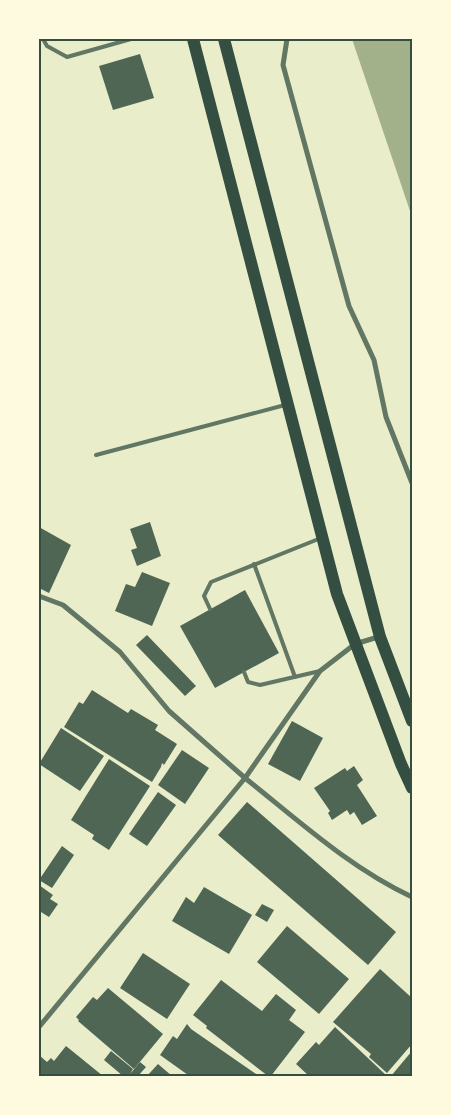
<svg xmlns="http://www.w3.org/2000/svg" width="451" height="1115" viewBox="0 0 451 1115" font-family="'Source Sans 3',sans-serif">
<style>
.water{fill:#a3b18a}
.building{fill:#4f6655}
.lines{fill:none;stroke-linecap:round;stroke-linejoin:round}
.service{stroke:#617663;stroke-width:4}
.minor{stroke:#617663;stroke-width:5}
.primary{stroke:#344e41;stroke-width:12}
.neatline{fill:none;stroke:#344e41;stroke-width:2}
</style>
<rect width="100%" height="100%" fill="#e9edc9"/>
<polygon class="water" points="352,39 412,39 412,217 410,211"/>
<g class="building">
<polygon points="140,54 154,98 113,110 99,66"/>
<polygon points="150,522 161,556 137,566 131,550 137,548 130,529"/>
<polygon points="39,527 71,545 49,593 39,588"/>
<polygon points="142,572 170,583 152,626 115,611 126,584 135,587"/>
<polygon points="245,590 279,653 215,688 180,626"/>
<polygon points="147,635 196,686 185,696 136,645"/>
<polygon points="92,690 128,713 131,709 158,725 155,730 177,744 164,765 162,763 161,767 152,782 64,727 79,702 83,704"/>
<polygon points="292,721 323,738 300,781 268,764"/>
<polygon points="61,728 104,756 80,791 39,764"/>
<polygon points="182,750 209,768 185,804 158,785"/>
<polygon points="109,759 150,786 109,850 92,839 94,835 71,820"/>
<polygon points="354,766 363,780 357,785 377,816 362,825 354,812 350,815 347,810 332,820 328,813 330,811 314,788 345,768 347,771"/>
<polygon points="158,792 176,805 147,846 129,834"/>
<polygon points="247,802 396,932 368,965 218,835"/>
<polygon points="62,846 74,855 52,888 39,880"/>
<polygon points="39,885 53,895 50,899 58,904 49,917 41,912 39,915"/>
<polygon points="204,887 252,915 229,954 172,921 186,897 194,903"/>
<polygon points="262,904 274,910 267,922 255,915"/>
<polygon points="287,926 349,979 319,1014 257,962"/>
<polygon points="143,953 190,984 167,1019 120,988"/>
<polygon points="380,969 412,998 412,1044 387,1073 369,1057 371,1054 333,1022"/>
<polygon points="221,980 262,1011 276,994 296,1010 289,1020 305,1032 271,1076 268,1076 206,1028 207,1026 193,1015"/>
<polygon points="108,988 163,1034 134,1069 78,1021 79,1020 76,1017 93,997 97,1000"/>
<polygon points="187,1024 191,1029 259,1076 187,1076 188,1075 160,1055 173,1036 177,1039"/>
<polygon points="335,1027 387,1076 309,1076 296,1064 316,1042 319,1045"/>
<polygon points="66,1046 103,1076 39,1076 39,1055 47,1062 51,1058 54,1061"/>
<polygon points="111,1051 133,1069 130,1074 140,1062 146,1067 138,1076 123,1076 104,1060"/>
<polygon points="412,1051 412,1076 391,1076"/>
<polygon points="158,1064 172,1076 147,1076"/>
</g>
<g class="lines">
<g class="service">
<polyline points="43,39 47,46 67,57 131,39"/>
<polyline points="96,455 285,405"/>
<polyline points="254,564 295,677"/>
<polyline points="210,609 204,596 211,582 321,538"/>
<polyline points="244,672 248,682 260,685 320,671"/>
</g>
<g class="minor">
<polyline points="287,39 283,65 349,306 374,360 386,417 412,483"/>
<polyline points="39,596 63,605 120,652 169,711 245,778 320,671 355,644 378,637"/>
<path d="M39,1027L245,778C299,821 350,868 412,897"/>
</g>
<g class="primary">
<polyline points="193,39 337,594 401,764 412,788"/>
<polyline points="224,39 380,637 412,721"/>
</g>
</g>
<rect width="451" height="1115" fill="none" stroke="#fefae0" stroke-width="80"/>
<rect x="40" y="40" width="371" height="1035" class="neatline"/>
</svg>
